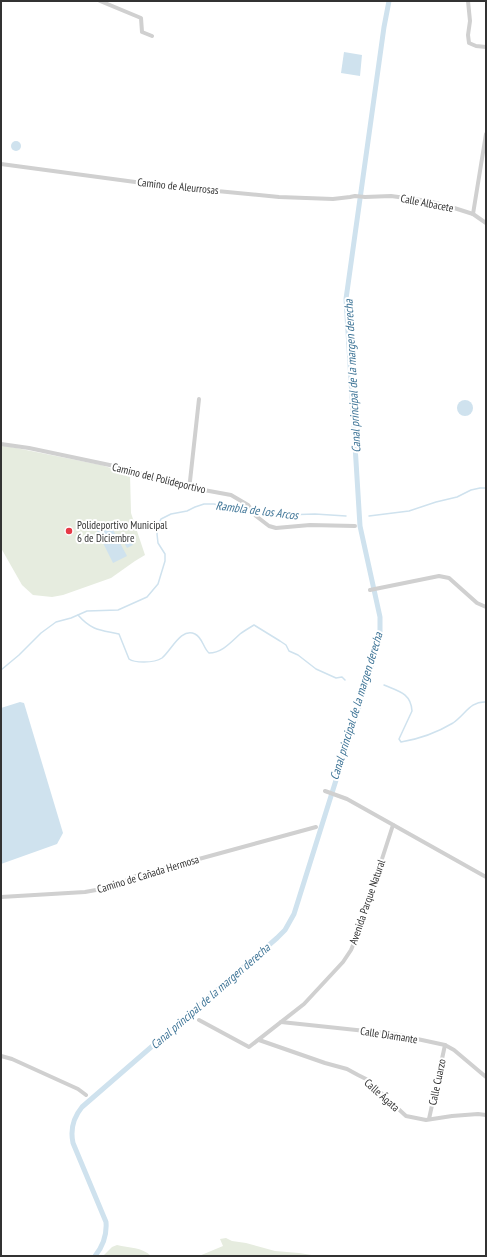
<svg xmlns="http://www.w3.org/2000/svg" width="487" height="1257" viewBox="0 0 487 1257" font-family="'PT Sans Narrow',sans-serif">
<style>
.green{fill:#e6ecdf}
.water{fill:#cfe2ee}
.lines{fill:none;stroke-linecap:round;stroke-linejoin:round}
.stream{stroke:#cfe2ee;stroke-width:1.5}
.canal{stroke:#cfe2ee;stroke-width:5}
.minor{stroke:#d0d0d0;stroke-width:4}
.poi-dot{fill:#e63946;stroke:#fff;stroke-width:1.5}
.labels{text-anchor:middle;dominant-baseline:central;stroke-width:4;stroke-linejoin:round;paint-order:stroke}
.street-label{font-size:11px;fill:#333;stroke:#fff}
.poi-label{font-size:11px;fill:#333;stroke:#fff;text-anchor:start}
.water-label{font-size:12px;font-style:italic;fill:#3f7597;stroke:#fff}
</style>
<rect width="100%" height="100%" fill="#fff"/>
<g class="green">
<polygon points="1,445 101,465 130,474 131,513 145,555 135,561 111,578 63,595 52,597 33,595 22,585 1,548"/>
<polygon points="226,1238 232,1241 246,1243 275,1251 299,1253 318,1256 199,1256 223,1246 220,1239"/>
<path d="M117,1245C129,1248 142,1247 151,1256H103L112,1247Z"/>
</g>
<g class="water">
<polygon points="344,52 362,55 360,76 341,73"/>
<circle cx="16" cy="146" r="5"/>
<circle cx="465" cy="408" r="8"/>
<polygon points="110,524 127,556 113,563 97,531"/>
<polygon points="128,536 133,545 127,548 122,539"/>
<polygon points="20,702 24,703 63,833 57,844 1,864 1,708"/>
</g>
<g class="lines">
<g class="stream">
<polyline points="253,509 284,515 315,514 346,516"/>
<polyline points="369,516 409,511 436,502 457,497 471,490 480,488 486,488"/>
<path d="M78,615C92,631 101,630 119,634L129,659C133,662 138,662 144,662C150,662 156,662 162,658C171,651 181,627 195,634C203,638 203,648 209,653C222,653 231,642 240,634C244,631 249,628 254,625L280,641L286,645L289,651L298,655L316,669L336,678L342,677L345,680"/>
<polyline points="1,670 19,655 41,633 56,622 71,618 87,611 118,610 147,597 158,584 165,561 165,554 158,543 157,534 158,525 161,519 171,514 187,511 195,507 204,504 214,504 233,509 249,509"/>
<path d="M384,685C398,691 411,693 412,711L399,739L401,742C419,739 438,732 453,723C465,715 470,701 486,702"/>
</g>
<path class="canal" d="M95,1256C104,1245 107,1235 106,1222L73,1143C70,1129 73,1118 82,1107L277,938L285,930L294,914L369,675L380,634V617L360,526L346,299L384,27L389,1"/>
<g class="minor">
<polyline points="100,1 141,18 142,32 152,36"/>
<polyline points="468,1 470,21 468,35 469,43 476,46 486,47"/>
<polyline points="1,164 165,186 279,197 333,199 350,197 355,196 365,197 391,196 428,201 451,207 473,214 486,223"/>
<polyline points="473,214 486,134"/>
<polyline points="1,444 29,448 119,467 182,486 231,495 248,505 256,516 269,526 276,528 310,525 355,526"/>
<polyline points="188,487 190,481 199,399"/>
<polyline points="370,590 439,576 449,578 477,603 486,607"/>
<polyline points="325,791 347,799 486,877"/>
<polyline points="1,897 85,892 107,888 121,883 133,877 316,827"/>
<polyline points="199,1020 249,1047 304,1004 343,962 351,950 358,933 393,825"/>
<polyline points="281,1022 394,1034 445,1045 454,1050 486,1077"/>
<polyline points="259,1040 325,1063 347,1069 358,1075 366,1079 406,1116 426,1120 452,1116 478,1114 486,1115"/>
<polyline points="1,1056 12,1059 78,1089 86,1095"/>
<polyline points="429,1119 445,1045"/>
</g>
</g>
<circle class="poi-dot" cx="69" cy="531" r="4"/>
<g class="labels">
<g class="street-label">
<text transform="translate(178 186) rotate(6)">Camino de Aleurrosas</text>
<text transform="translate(427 203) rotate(11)">Calle Albacete</text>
<text transform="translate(159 478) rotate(14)">Camino del Polideportivo</text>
<text transform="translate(148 874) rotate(-17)">Camino de Cañada Hermosa</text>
<text transform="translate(367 902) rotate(-71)">Avenida Parque Natural</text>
<text transform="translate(389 1035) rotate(9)">Calle Diamante</text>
<text transform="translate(437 1082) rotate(-78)">Calle Cuarzo</text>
<text transform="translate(382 1095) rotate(42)">Calle Ágata</text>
</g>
<g class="poi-label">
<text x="77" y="525">Polideportivo Municipal<tspan x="77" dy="13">6 de Diciembre</tspan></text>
</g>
<g class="water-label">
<text transform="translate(352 376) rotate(-93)">Canal principal de la margen derecha</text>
<text transform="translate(257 510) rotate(7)">Rambla de los Arcos</text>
<text transform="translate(356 706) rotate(-73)">Canal principal de la margen derecha</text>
<text transform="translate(210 996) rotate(-41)">Canal principal de la margen derecha</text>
</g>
</g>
<rect width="487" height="1257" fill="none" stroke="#333333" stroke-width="4"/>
</svg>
